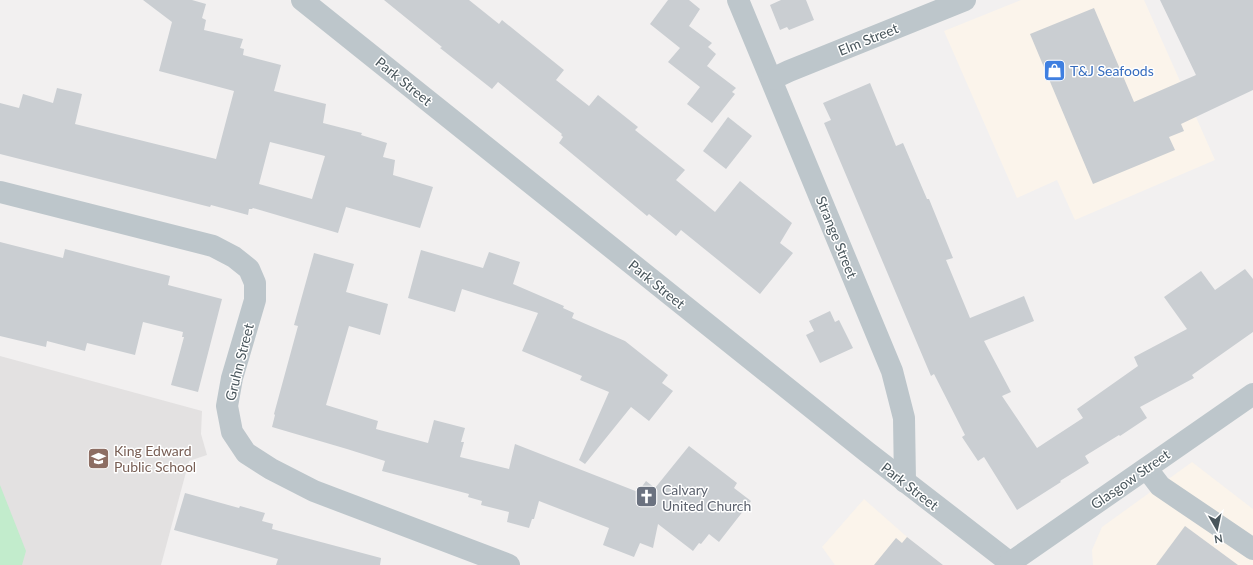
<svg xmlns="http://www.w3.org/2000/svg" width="1253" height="565" viewBox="0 0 1253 565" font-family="Lato,sans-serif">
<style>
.commercial{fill:#fbf4eb}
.education{fill:#e3e1e1}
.green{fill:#c2eccc}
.building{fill:#caced2;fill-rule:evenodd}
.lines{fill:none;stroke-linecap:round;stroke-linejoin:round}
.minor{stroke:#bdc6cb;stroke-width:22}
.labels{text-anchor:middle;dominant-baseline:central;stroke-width:3;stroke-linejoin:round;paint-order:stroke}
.street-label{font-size:14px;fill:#49565c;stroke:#fff}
.shop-label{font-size:14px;fill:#366cbe;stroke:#fff;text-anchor:start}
.education-label{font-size:14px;fill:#785e54;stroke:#fff;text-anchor:start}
.worship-label{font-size:14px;fill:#5b616d;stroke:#fff;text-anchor:start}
</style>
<rect width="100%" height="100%" fill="#f2f0f0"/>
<g class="commercial">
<polygon points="1021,0 1144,0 1215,160 1075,220 1057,180 1017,198 944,31"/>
<polygon points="1192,462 1253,509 1253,565 1093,565 1092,550 1102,527"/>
<polygon points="864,499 939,565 835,565 822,547"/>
</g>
<polygon class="education" points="0,356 202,411 201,434 207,455 189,461 161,565 0,565"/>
<polygon class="green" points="0,485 26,551 22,565 0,565"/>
<g class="building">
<path d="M143,0H192L206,4L202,18L206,20L204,30L243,39L240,48L244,49L243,55L281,65L274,91L326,104L323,123L362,133L361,135L387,143L383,157L395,160L393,175L433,187L420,228L346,207L338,233L253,208L252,209H249L248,215L211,205L210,207L0,154V103L19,108L23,94L53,103L57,88L82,94L75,124L216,159L234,91L159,71L172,22ZM270,142L325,156L312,199L259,184Z"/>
<polygon points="384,0 469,0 499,24 502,20 564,70 556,80 589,106 598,95 638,127 635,130 685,170 676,180 715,212 740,181 792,223 780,243 793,253 760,294 681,230 676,236 649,214 647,216 559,143 563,137 561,135 562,134 498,82 492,89 440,48 442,47"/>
<polygon points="668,0 689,0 700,9 689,26 712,43 708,47 716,54 707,66 736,88 732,92 735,94 712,123 687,104 700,87 668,62 680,48 650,24"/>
<polygon points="781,0 806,0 814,20 789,30 787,27 780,30 770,5"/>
<polygon points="1160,0 1253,0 1253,90 1181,124 1184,131 1169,137 1175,150 1093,184 1030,34 1094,8 1134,102 1196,75"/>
<polygon points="870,83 896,146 903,143 927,199 929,199 953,258 946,260 970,318 1024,296 1034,321 984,341 1011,392 1002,396 1037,448 1083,418 1077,409 1138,366 1134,357 1187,329 1164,297 1201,271 1215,290 1245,269 1253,279 1253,332 1192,375 1194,378 1140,407 1147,418 1120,436 1119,435 1085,456 1089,463 1060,481 1061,482 1017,510 984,457 978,461 962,437 965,435 934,374 931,376 824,123 831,120 823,103"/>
<polygon points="728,117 752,136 726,169 703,151"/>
<polygon points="0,242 63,258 65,249 138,268 170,276 168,285 222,299 198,392 171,385 184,337 182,337 183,332 143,322 135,355 87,343 85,351 47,341 46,347 0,336"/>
<polygon points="421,250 483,268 489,252 520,262 513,284 564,306 563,308 574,313 572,318 625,341 668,375 662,383 673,391 649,421 631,407 585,464 579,460 609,392 580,380 582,376 522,351 538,313 462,289 455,312 408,298"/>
<polygon points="314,253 354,264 346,292 388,304 380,335 349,326 326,405 378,421 376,429 428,443 434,420 465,428 461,442 464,442 460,457 509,469 515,444 638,492 646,481 655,488 689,446 737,483 734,488 751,501 719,542 709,534 701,544 699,543 693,551 658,524 653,548 640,543 634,557 603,545 609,528 539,501 534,519 532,519 529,528 507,522 509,512 481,505 482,501 468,497 469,494 382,471 385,461 347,449 272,427 275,415 274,414 298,326 294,325"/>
<polygon points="830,311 835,322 839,320 853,348 820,363 806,335 814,331 809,321"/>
<polygon points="185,493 239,508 240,506 265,513 262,521 273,524 272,529 381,558 380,565 276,565 278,559 174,530"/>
<polygon points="1185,526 1238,565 1156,565"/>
<polygon points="907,537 943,565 874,565 896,538 902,543"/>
</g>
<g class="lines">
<g class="minor">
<polyline points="302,0 867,452 1013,565"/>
<polyline points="738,0 892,371 904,418 905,482"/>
<polyline points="772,79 789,71 965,0"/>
<polyline points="0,192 213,246 234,257 249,269 255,283 255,300 232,378 227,406 232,432 246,453 271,469 314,491 509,565"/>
<polyline points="1147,469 1160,486 1253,549"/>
<polyline points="1007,565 1253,394"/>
</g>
</g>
<defs>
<symbol id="shop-square" viewBox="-11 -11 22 22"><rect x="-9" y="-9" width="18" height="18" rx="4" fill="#3f7fe0" stroke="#fff"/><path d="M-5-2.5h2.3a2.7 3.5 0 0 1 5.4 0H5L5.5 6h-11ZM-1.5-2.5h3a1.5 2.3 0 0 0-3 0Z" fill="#fff"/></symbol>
<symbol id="school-square" viewBox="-11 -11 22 22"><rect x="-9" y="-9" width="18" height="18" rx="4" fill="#8d6e63" stroke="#fff"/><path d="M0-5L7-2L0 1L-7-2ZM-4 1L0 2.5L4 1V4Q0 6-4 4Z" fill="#fff"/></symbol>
<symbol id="church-square" viewBox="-11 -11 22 22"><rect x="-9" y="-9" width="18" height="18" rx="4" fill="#6b7280" stroke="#fff"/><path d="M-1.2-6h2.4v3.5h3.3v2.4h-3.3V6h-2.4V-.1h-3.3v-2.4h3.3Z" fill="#fff"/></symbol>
</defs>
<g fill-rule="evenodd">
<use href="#shop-square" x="1042" y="58" width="25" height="25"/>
<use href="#school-square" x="86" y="446" width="25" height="25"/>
<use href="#church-square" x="634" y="484" width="25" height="25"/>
</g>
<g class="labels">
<g class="street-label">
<text transform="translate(868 39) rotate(-22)">Elm Street</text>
<text transform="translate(404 81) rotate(39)">Park Street</text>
<text transform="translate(837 237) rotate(68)">Strange Street</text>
<text transform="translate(657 284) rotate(39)">Park Street</text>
<text transform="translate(239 362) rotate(-76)">Gruhn Street</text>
<text transform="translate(1130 479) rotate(-35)">Glasgow Street</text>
<text transform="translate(910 486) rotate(38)">Park Street</text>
</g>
<g class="shop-label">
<text x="1070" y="70">T&amp;J Seafoods</text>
</g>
<g class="education-label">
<text x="114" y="450">King Edward<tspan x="114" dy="16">Public School</tspan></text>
</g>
<g class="worship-label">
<text x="662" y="489">Calvary<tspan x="662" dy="16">United Church</tspan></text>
</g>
</g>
<g transform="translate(1217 529) rotate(171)" stroke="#ffffff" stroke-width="3" paint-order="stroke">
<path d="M0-3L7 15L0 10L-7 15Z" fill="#49565c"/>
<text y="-6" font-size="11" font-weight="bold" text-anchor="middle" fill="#49565c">N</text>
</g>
</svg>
